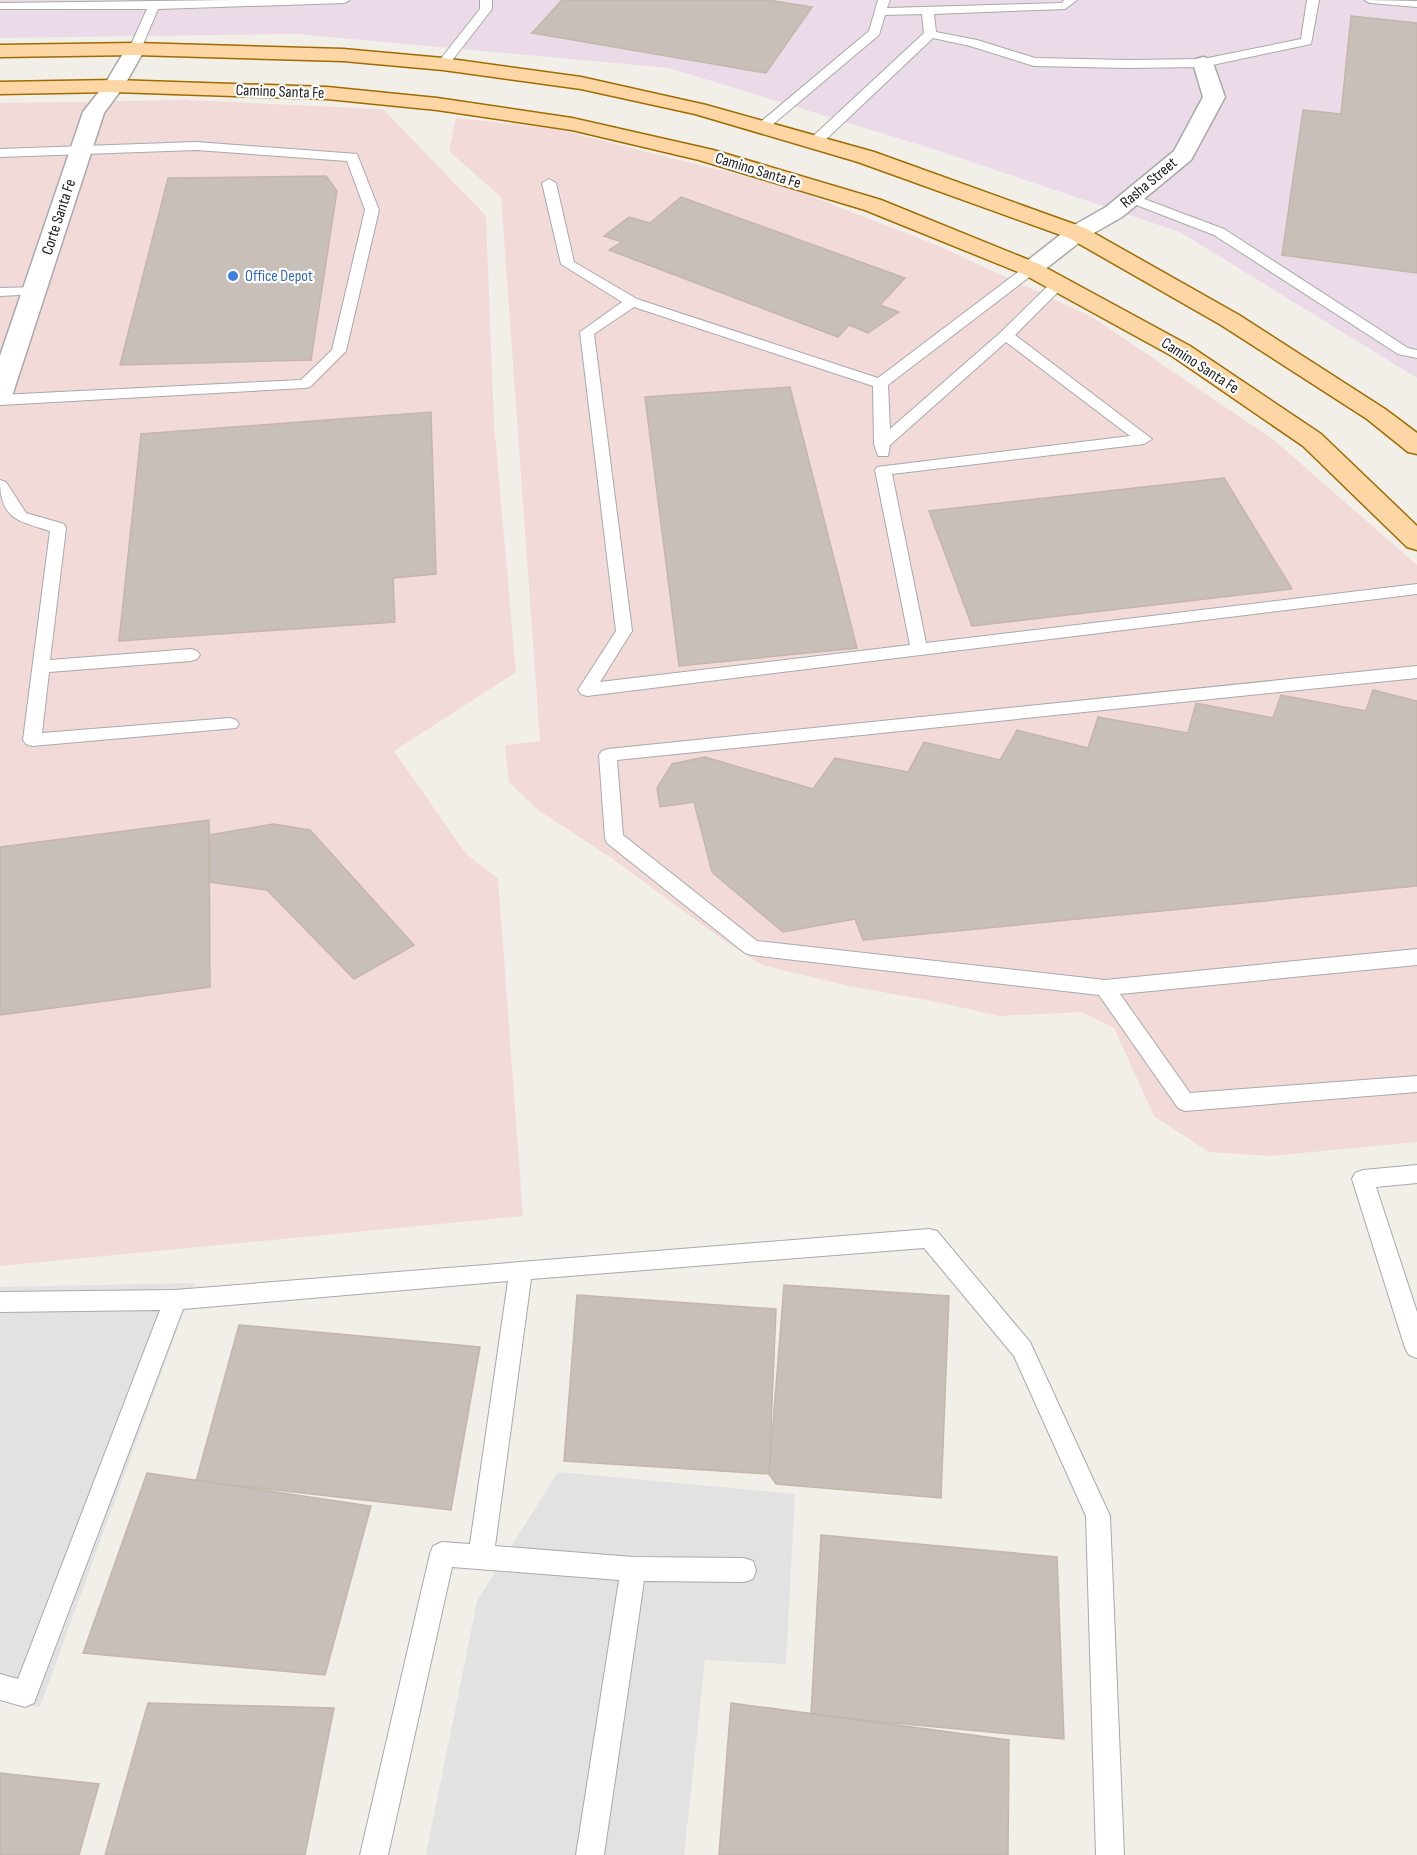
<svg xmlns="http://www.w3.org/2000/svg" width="1417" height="1855" viewBox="0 0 1417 1855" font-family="'Sofia Sans Condensed',sans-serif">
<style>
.commercial{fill:#f2dad9}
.industrial{fill:#ebdbe8}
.parking{fill:#e2e2e2}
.building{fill:#c7bfb8;stroke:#c4b6ab;stroke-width:1.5}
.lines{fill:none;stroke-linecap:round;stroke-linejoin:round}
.service-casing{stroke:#a9a9a9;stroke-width:2}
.minor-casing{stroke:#a9a9a9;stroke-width:3}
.primary-casing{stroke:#a06b00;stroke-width:3}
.service{fill:#fff;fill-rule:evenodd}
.minor{fill:#fff;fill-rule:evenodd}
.primary{fill:#fcd6a4;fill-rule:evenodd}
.shop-dot{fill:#3f7fe0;stroke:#fff;stroke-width:2}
.labels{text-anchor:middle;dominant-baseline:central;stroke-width:4.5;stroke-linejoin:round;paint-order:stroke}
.far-street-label{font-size:16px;fill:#222;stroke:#fff}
.far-shop-label{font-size:16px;fill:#366cbe;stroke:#fff;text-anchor:start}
</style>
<rect width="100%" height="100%" fill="#f2efe9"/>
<g class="commercial">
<polygon points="184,100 383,109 486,216 494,424 516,672 394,751 466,854 498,878 523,1216 0,1266 0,103"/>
<polygon points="456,118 556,129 787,187 939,246 1092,317 1274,440 1417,565 1417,1142 1270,1156 1209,1152 1154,1116 1114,1028 1082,1012 1000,1016 932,1001 849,986 762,965 726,942 610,857 538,810 509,782 505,745 540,741 501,197 449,151"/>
</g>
<polygon class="industrial" points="0,0 1417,0 1417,378 1180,232 930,148 669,68 297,34 0,38"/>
<g class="parking">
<polygon points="194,1283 40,1707 0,1701 0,1287"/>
<polygon points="558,1472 795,1494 786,1664 705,1660 684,1855 426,1855 477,1601"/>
</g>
<g class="building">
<polygon points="562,0 768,0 812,7 766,73 532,33"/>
<polygon points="1351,16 1417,23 1417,273 1282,255 1303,110 1341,114"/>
<polygon points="326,176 337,191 311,360 120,365 168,178"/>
<polygon points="681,197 905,278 880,305 899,312 868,333 849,325 838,337 609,250 622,242 604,236 629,217 650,223"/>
<polygon points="790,387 857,648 679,666 645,397"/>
<polygon points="431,412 436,574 393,578 395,622 119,641 141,434"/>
<polygon points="1224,478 1292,589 972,626 929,511"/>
<polygon points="1373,690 1417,701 1417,886 863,940 855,919 783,932 712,872 694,802 660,807 657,788 672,764 705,757 813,789 835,758 908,772 924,742 1000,760 1017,730 1088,748 1098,717 1188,733 1196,703 1273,718 1281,695 1366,711"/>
<polygon points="209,820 210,987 0,1015 0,847"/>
<polygon points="273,824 310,830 414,945 354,979 267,890 209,882 209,835"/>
<polygon points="784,1285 949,1296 941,1498 776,1484 769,1474"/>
<polygon points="577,1295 776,1309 769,1474 564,1461"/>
<polygon points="239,1325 480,1347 451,1510 196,1481"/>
<polygon points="147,1473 371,1506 325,1675 83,1653"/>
<polygon points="821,1535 1057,1557 1064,1739 811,1715"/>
<polygon points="148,1703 334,1708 305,1855 105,1855"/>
<polygon points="731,1703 1009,1740 1008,1855 719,1855"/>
<polygon points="0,1773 99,1784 79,1855 0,1855"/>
</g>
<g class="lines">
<defs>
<g id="service">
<polygon points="234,0 350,0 344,3 158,9 141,49 135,53 129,49 147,9 0,9 0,3"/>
<polygon points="480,0 492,0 492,9 447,67 439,67 439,61 480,9"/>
<polygon points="878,0 890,0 887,8 1062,3 1064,0 1077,0 1065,9 934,14 936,32 977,40 1035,58 1128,60 1203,59 1301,39 1307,0 1319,0 1311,44 1203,67 1128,68 1034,66 970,46 933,38 820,145 810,145 809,142 810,139 924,33 922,14 885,15 879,35 766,130 758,130 756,127 758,124 869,31"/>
<polygon points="1364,0 1417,1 1417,7 1370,3"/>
<polygon points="196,142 357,154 379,210 346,351 310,387 305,388 0,405 0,395 301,380 332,350 365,210 347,161 196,150 0,157 0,149"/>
<path d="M549,179L556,183L574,262L637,299L878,378L1026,266H1036L1038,269L1036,272L888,385L890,429L1001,332L1053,281H1063L1065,284L1063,287L1015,335L1152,439L1144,444L892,474L926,643L1417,584V594L587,696L581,694L578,690L616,631L580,332L622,302L561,264L542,183ZM634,307L873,386L874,444L878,456H888L890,445L1006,342L1130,436L877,467L875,470L910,645L600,682L632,631L594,334Z"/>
<polygon points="1131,194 1224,229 1408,348 1417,350 1417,358 1398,354 1214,235 1126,201 1124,198 1126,195"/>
<polygon points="34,287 39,288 41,291 39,294 0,296 0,288"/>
<path d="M0,480L6,482L26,513L64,524L66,528L50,660L191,649L197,651L200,655L197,659L191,661L49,672L42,733L230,718L236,720L239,724L236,728L32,746L26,744L23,740L50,531C18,521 0,519 0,480Z"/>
<polygon points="1417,666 1417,678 617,760 623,835 757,941 1105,980 1417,949 1417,965 1120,994 1190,1093 1417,1076 1417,1092 1185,1111 1178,1108 1099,995 752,955 745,953 607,843 605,838 599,755 602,751 608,749"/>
<polygon points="1417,1165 1417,1183 1376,1187 1417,1312 1417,1358 1409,1355 1405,1348 1352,1179 1355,1173 1363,1170"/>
<polygon points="929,1229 937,1231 1030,1342 1110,1516 1124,1855 1096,1855 1086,1516 1014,1356 924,1248 531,1279 495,1546 633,1557 744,1558 753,1561 756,1570 753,1579 744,1582 644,1581 604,1855 576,1855 619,1580 452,1567 388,1855 360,1855 430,1554 433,1546 442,1542 470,1544 508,1281 183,1309 34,1703 25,1707 0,1700 0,1674 18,1679 160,1310 0,1312 0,1292 175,1290"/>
</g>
<g id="minor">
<polygon points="135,43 142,45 145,49 124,86 104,113 13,393 9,398 0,401 0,356 83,112 105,84 128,45"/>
<polygon points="1203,57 1210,59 1213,63 1225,97 1191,160 1122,217 1085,238 1039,274 1031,276 1023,274 1019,269 1023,264 1069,228 1106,207 1174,151 1203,97 1193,63 1196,59"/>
</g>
<g id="primary">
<polygon points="135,43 343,49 443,58 581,77 706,105 874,152 1085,228 1239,315 1385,409 1417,433 1417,454 1408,452 1367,419 1221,325 1069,238 858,162 695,114 581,89 443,70 343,61 135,55 0,57 0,45"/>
<polygon points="114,80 327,87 437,98 572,118 713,150 881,200 1039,264 1190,346 1321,434 1417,526 1417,550 1407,547 1303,446 1172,356 1023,274 865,210 699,160 572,130 437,110 327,99 114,92 0,94 0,82"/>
</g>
</defs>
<use href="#service" class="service-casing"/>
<use href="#minor" class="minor-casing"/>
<use href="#primary" class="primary-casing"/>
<use href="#service" class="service"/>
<use href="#minor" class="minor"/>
<use href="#primary" class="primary"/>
</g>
<circle class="shop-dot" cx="233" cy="276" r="6"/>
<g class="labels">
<g class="far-street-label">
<text transform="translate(280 92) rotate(2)">Camino Santa Fe</text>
<text transform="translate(758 171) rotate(17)">Camino Santa Fe</text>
<text transform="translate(1149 183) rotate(-40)">Rasha Street</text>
<text transform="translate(59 217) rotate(-72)">Corte Santa Fe</text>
<text transform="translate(1200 366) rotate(33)">Camino Santa Fe</text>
</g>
<g class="far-shop-label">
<text x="245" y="276">Office Depot</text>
</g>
</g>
</svg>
